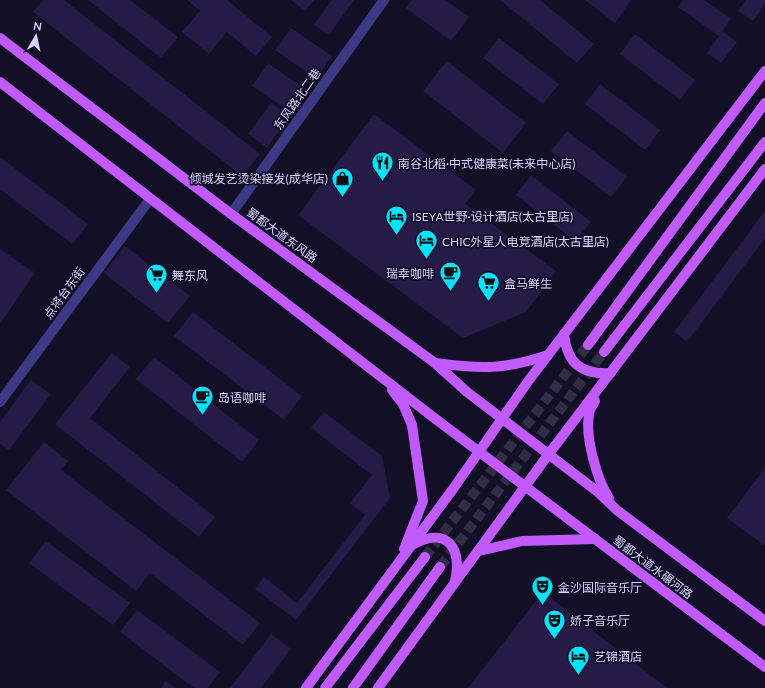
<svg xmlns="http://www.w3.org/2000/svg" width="765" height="688" viewBox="0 0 765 688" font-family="Lato,'Noto Sans SC',sans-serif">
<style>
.building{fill:#241b47}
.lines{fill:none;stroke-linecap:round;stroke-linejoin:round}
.primary-tunnel{stroke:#312d47;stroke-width:10;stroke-dasharray:10 5;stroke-linecap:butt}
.minor{stroke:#3d3a85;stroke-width:10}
.primary{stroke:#c25bff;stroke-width:10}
.labels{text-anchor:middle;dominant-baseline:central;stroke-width:3.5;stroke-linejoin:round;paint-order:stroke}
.street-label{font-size:12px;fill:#d9d4ff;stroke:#130f26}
.poi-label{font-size:12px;fill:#d9d4ff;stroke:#130f26;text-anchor:start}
</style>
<rect width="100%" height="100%" fill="#130f26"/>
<g class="building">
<polygon points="43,0 64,0 260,154 242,176 33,12"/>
<polygon points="88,0 130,0 178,37 161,58"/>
<polygon points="187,0 227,0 272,37 256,56 227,32 209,54 182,32 200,11"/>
<polygon points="291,0 314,0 305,11"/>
<polygon points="332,0 354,0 329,35 314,25"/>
<polygon points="412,0 446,0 469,17 451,41 406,8"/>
<polygon points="500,0 540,0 594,44 577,63"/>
<polygon points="585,0 631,0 615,23"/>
<polygon points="683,0 704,0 731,19 722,31 737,42 721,63 707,53 719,36 678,7"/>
<polygon points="746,0 765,0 765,4 753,21 738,11"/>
<polygon points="291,28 332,56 316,79 275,50"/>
<polygon points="635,34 695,80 680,100 620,54"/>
<polygon points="499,38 559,84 543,104 483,58"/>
<polygon points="447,61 526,123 503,153 423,91"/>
<polygon points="268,63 308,91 293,114 252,86"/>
<polygon points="600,84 660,130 645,150 585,104"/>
<polygon points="271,103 290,116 267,148 248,134"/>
<polygon points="374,114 476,190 465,204 556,271 526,312 463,338 298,215"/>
<polygon points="567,131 627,177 611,197 551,151"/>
<polygon points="0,157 88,224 72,244 0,189"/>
<polygon points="531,175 591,222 575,241 516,195"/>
<polygon points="765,211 765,238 687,342 674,332"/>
<polygon points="125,246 190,296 168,323 104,273"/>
<polygon points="0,249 35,273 0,324"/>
<polygon points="193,312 302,396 284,420 174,336"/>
<polygon points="112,353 130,367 90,418 215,517 199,537 55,424"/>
<polygon points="154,357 259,440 242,462 136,379"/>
<polygon points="31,380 51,394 9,450 0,444 0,422"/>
<polygon points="324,412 382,456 390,498 296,620 255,589 264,577 297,603 365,515 350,503 372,475 311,428"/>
<polygon points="44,442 68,461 61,470 260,623 243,645 150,573 136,591 6,490"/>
<polygon points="765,468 765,546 727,518"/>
<polygon points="46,541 130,603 113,625 29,563"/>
<polygon points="543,592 667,688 468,688"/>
<polygon points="137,610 220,672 208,688 194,688 120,632"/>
<polygon points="271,634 291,649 261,688 230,688"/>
<polygon points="165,681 176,688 161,688"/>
</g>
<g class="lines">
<g class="primary-tunnel">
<polyline points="425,557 588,345"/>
<polyline points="440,567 604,352"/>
</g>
<g class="minor">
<polyline points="231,214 384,0"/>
<polyline points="0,402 150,199"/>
</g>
<g class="primary">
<polyline points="0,38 231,214 435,363 467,392 598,492 618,511 765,621"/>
<polyline points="0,82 433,417 765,667"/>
<path d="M564,334C567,363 581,375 611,373"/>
<polyline points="588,345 765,103"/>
<polyline points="604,352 765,142"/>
<path d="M435,363C480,369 504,370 548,355"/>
<polyline points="392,390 403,404 412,425 423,501 404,549"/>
<path d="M595,401C593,405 589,410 589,415C585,437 597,480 609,498"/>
<path d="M414,544C448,526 462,549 455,581"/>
<polyline points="479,551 522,541 595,539"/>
<polyline points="306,688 453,489 529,380 765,71"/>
<polyline points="325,688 425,557"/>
<polyline points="353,688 440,567"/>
<polyline points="378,688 548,455 765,169"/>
</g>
</g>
<defs>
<symbol id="restaurant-pin" viewBox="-11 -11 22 30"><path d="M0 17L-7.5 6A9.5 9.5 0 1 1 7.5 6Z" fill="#00e5ff" stroke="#130f26"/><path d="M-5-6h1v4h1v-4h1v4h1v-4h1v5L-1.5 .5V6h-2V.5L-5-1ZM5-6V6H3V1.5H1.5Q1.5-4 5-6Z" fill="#111"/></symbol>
<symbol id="shop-pin" viewBox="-11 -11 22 30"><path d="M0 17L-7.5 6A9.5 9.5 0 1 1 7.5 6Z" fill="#00e5ff" stroke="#130f26"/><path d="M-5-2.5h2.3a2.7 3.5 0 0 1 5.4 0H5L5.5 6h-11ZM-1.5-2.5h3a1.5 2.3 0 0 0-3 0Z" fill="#111"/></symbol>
<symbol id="hotel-pin" viewBox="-11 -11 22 30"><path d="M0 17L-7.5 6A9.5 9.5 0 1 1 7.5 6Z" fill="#00e5ff" stroke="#130f26"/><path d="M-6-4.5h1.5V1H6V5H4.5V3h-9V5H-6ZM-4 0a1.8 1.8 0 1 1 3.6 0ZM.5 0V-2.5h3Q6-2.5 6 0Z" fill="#111"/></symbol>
<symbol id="cafe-pin" viewBox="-11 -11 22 30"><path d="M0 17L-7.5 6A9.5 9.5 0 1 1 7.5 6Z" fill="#00e5ff" stroke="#130f26"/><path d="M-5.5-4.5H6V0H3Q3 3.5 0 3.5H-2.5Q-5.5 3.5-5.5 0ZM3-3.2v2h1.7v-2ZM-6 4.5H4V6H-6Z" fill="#111"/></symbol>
<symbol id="supermarket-pin" viewBox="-11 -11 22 30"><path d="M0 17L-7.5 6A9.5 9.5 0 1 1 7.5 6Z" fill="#00e5ff" stroke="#130f26"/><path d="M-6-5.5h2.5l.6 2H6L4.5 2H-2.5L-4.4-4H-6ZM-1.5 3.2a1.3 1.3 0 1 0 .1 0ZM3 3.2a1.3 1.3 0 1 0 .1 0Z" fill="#111"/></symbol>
<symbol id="theatre-pin" viewBox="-11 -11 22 30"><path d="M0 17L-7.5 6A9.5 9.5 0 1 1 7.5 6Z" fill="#00e5ff" stroke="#130f26"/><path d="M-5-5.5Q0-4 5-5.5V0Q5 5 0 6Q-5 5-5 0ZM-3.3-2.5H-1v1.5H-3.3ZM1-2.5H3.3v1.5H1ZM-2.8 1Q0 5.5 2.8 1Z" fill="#111"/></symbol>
</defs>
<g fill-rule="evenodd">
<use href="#restaurant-pin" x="370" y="150" width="25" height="34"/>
<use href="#shop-pin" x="330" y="166" width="25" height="34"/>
<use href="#hotel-pin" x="384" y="204" width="25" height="34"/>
<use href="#hotel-pin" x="414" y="228" width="25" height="34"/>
<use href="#cafe-pin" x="438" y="260" width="25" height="34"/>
<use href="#supermarket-pin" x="144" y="262" width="25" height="34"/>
<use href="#supermarket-pin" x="476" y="270" width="25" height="34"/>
<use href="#cafe-pin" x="190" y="384" width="25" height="34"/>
<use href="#theatre-pin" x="530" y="574" width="25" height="34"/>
<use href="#theatre-pin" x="542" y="608" width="25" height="34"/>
<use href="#hotel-pin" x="566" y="644" width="25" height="34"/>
</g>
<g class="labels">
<g class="street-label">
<text transform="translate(297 99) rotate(-55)">东风路北二巷</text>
<text transform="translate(282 235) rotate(36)">蜀都大道东风路</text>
<text transform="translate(64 293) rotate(-54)">点将台东街</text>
<text transform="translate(653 567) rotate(37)">蜀都大道水碾河路</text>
</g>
<g class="poi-label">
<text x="398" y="163">南谷北稻·中式健康菜(未来中心店)</text>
<text x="328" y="178" text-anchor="end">倾城发艺烫染接发(成华店)</text>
<text x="412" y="216">ISEYA世野·设计酒店(太古里店)</text>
<text x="442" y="241">CHIC外星人电竞酒店(太古里店)</text>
<text x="434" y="273" text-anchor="end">瑞幸咖啡</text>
<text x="172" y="275">舞东风</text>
<text x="504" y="283">盒马鲜生</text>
<text x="218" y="397">岛语咖啡</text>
<text x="558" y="587">金沙国际音乐厅</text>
<text x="570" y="620">娇子音乐厅</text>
<text x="594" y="656">艺锦酒店</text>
</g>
</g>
<g transform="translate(36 36) rotate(9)" stroke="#130f26" stroke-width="3" paint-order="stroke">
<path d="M0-3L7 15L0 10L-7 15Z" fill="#d9d4ff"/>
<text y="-6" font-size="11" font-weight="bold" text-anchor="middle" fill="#d9d4ff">N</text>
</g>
</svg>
